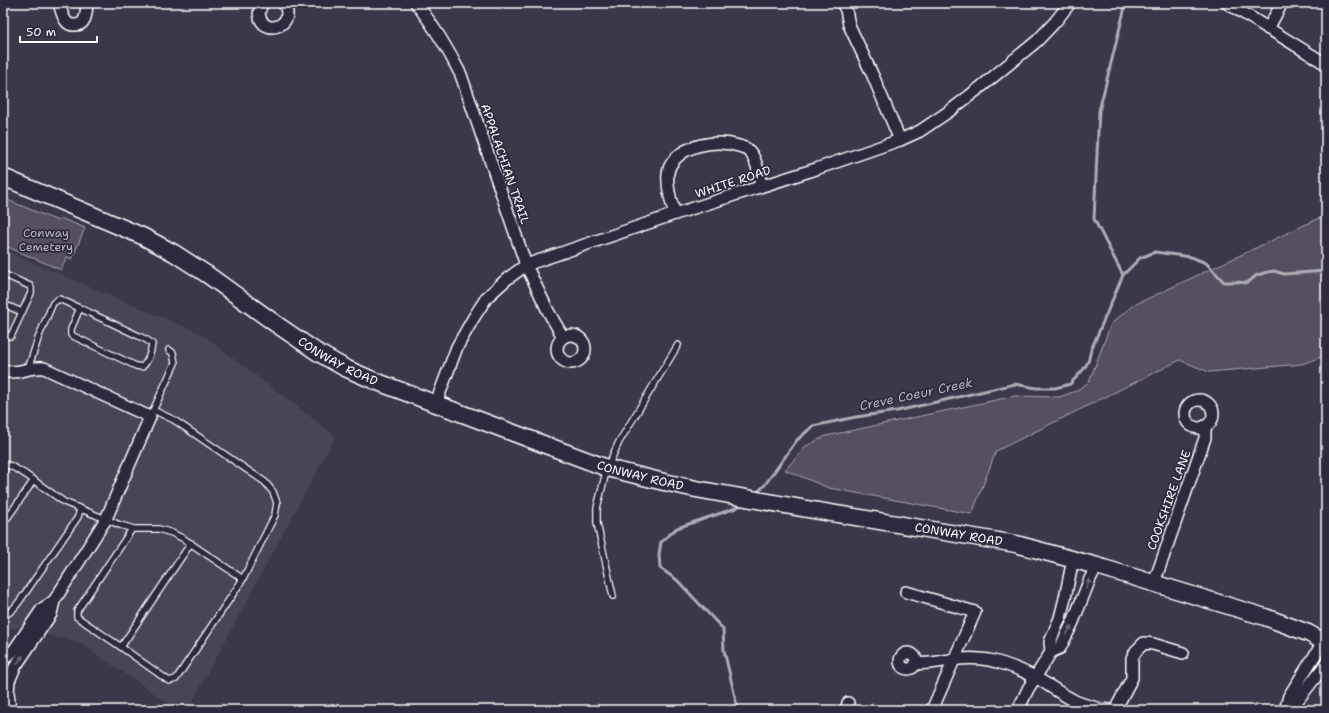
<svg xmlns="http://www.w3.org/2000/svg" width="1329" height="713" viewBox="0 0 1329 713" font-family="'Shantell Sans',sans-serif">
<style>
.built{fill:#494455}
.green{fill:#555060;stroke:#aaa8b0}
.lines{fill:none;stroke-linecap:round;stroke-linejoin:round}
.stream{stroke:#afadb4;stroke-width:3}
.lane-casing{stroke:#fff;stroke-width:8}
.street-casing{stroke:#fff;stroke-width:14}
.secondary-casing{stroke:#fff;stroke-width:19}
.lane{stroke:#2f2a3d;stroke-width:5.5}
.street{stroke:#2f2a3d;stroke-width:11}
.secondary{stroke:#2f2a3d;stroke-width:16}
.oneway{fill:#6d6a77}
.labels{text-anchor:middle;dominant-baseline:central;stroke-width:3.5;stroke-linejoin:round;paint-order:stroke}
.street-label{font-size:12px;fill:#fff;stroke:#2f2a3d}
.park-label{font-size:12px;fill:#bbb9bf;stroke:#2f2a3d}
.water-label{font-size:13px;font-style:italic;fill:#b5b4ba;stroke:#2f2a3d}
</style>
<rect width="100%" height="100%" fill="#3c3749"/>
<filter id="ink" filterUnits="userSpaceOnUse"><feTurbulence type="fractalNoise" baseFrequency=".025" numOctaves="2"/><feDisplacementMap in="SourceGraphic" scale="8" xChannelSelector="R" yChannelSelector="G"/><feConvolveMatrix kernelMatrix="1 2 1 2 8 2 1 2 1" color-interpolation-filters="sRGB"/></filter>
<g filter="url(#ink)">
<polygon class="built" points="3,250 200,333 336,436 188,710 178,710 80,643 18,628 3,629"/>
<g class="green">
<polygon points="3,198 58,221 60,218 85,228 72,259 67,257 61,270 3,245"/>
<polygon points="1326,215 1326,355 1302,364 1209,372 1180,360 996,451 972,514 829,488 785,470 806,446 826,436 1015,396 1059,397 1076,391 1089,382 1111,324 1132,306"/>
</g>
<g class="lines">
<g class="stream">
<polyline points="1123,275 1094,219 1099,111 1126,3"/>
<polyline points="755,494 764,486 797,440 813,426 856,417 897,411 1015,384 1036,388 1055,388 1063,386 1070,384 1083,370 1088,362 1091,350 1123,275 1140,258 1155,252 1191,257 1206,263 1224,282 1237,282 1247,283 1257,275 1268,272 1274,271 1284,274 1326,271"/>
<polyline points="738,710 724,650 723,629 677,580 660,568 659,554 661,542 677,528 736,508 742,504"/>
</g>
<defs>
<g id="lane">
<polyline points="3,274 30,286 31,288 31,293 11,336 3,335"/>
<polyline points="3,304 22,312"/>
<path d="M28,369L39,336L53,303L59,299C89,312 118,326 147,340L152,344C151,352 148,362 142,367L136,366L71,335V329L80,308"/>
<polyline points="152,413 175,363 173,353 169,350"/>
<polyline points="3,464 11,466 25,474 64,502 120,525 134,529 159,529 172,533 184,539 243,579"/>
<polyline points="3,474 4,465"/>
<polyline points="3,524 34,480"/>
<polyline points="132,529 77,611 77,617 121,647 191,543"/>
<polyline points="613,596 597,523 597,508 607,468 619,442 678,345"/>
<path d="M3,615C10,614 15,607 19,602L78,517L80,509"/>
<polyline points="121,647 169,681 176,679 243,579 275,515 277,503 273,492 265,482 174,420 153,410"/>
</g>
<g id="street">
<path d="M59,3C61,9 62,16 66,21C68,24 71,25 74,25C87,26 86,12 87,3"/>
<path d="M263,3C260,8 258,12 260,18C267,37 298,23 283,3"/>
<path d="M416,3C434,26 448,49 461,75L526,265L548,311L563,337"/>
<polyline points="842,3 846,10 849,25 873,76 900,140"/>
<polyline points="1227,3 1326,64"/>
<polyline points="1268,29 1282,3"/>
<path d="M675,214C671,202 664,179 670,166C682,144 717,139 739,146C741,147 746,148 747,149C757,157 759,175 761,186"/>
<circle cx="571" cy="349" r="14"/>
<path d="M3,371C18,375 30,366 44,368L150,417L106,519L54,601L51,614L15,667L9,681L8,692L10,710"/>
<circle cx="1199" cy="414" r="14"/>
<polyline points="436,403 457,347 474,317 487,297 507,279 526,265 675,214 816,169 900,140 920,131 951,110 982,86 1037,41 1055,22 1070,3"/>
<polyline points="1154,583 1205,438 1205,426"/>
<polyline points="906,592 975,612 932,710"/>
<polyline points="1051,652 1050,642 1060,618 1065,598 1073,559"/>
<circle cx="908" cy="661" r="8"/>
<polyline points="3,660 14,650 42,609 54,601"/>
<path d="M916,663C929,665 940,661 952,660C964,658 977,658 989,660C1004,663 1021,670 1035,677C1049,685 1062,695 1077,702C1088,706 1099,709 1110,710"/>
<polyline points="1286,709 1296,702 1326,664"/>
<polyline points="846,710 848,703"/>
<polyline points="1018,710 1028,689 1051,652 1060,648 1073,622 1090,579 1097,566"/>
<polyline points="1115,710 1132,678 1132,658 1136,651 1144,643 1153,644 1183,653"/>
<polyline points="1285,710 1289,696 1324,641"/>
</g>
<g id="secondary">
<path id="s1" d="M3,177L142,236L174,253L208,275L276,324L317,352L345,368L375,381L607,468L664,482L696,489L807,509L1016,544L1097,566L1265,617L1308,633L1326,643"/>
</g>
</defs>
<use href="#lane" class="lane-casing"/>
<use href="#street" class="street-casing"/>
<use href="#secondary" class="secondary-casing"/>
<use href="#lane" class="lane"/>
<use href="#street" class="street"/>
<use href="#secondary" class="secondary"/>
</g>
<defs><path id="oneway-solid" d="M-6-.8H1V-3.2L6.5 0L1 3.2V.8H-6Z"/></defs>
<g class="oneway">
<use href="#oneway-solid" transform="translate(1088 584) rotate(-68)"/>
<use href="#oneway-solid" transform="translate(1069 630) rotate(-63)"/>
<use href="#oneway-solid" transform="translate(20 660) rotate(-56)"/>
</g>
</g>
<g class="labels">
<g class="street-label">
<text transform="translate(505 164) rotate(71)">APPALACHIAN TRAIL</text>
<text transform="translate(733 182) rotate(-18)">WHITE ROAD</text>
<text stroke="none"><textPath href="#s1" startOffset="384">CONWAY ROAD</textPath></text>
<text stroke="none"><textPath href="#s1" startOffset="708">CONWAY ROAD</textPath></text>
<text transform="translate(1169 500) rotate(-70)">COOKSHIRE LANE</text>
<text stroke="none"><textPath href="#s1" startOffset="1032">CONWAY ROAD</textPath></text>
</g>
<g class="park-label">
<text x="46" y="233">Conway<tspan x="46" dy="14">Cemetery</tspan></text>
</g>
<g class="water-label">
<text transform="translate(916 394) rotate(-12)">Creve Coeur Creek</text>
</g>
</g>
<rect width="1329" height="713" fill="none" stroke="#2f2a3d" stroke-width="16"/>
<rect x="8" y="8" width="1313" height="697" fill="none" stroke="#fff" stroke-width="1.5" filter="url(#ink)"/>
<path d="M20 36v6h77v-6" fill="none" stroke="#ffffff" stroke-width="2"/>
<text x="26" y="36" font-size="12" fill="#ffffff" stroke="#2f2a3d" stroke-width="3" paint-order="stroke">50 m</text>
</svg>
